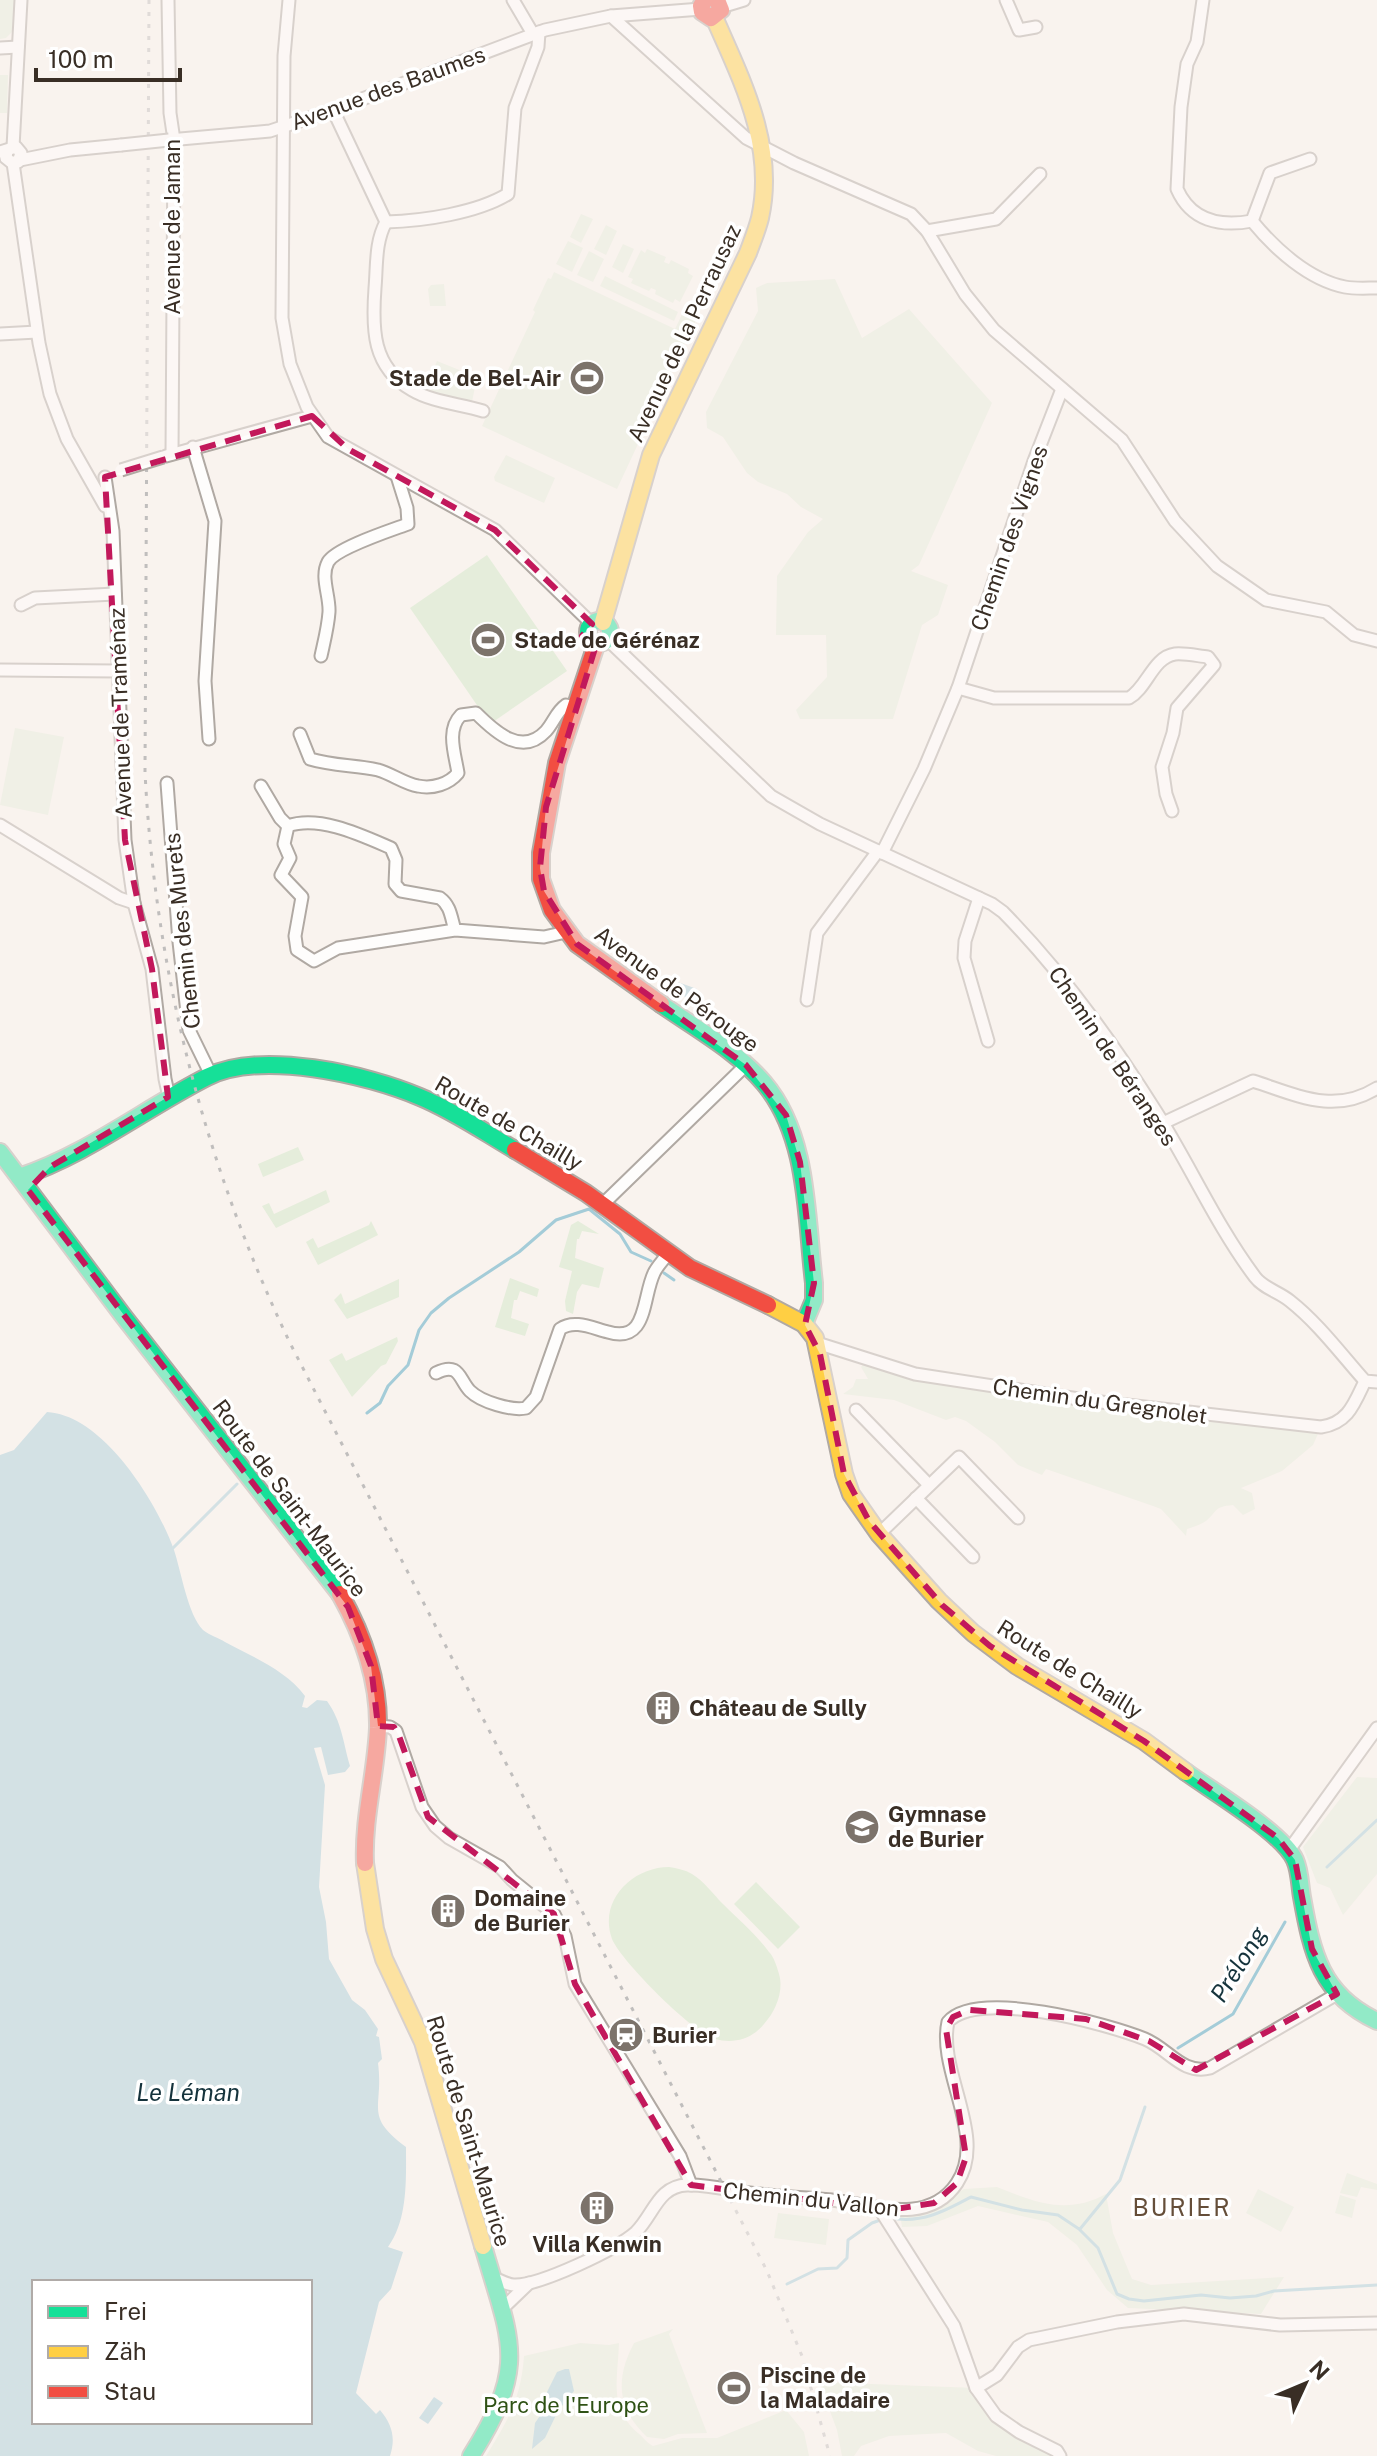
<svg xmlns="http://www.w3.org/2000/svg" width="1377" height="2456" viewBox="0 0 1377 2456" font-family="'Public Sans',sans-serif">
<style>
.green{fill:#e5eddb}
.water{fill:#a4ccd8;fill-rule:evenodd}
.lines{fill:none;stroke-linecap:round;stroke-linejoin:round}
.stream{stroke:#a4ccd8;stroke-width:3}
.street-casing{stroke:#b0a9a3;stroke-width:15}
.fast-casing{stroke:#b0a9a3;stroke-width:20}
.slow-casing{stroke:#b0a9a3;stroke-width:20}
.jam-casing{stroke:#b0a9a3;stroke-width:20}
.street{stroke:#fefdfc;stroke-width:11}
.fast{stroke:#16e098;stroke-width:16}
.slow{stroke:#ffcf43;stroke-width:16}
.jam{stroke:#f24e42;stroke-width:16}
.rail{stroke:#c0bebd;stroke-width:3;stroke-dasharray:4 8;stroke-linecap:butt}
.street-bridge-casing{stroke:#b0a9a3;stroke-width:15;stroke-linecap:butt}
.street-bridge{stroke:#fefdfc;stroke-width:11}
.marked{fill:none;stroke:#c2185b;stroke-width:6;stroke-dasharray:16 10;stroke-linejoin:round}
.labels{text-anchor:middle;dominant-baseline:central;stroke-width:7;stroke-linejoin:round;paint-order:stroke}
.street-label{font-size:22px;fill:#392e25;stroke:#fff}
.poi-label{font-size:22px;font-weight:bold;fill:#392e25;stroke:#fff;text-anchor:start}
.park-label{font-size:22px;fill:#2f5215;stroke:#fff}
.water-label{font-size:24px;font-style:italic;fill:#15333c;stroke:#fff}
.neighbourhood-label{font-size:24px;letter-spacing:2px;fill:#654e39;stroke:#fff}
</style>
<rect width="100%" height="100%" fill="#f9f3ee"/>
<g class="green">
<polygon points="0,0 15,0 13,31 6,38 0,39"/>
<polygon points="0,75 8,75 7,113 0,113"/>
<polygon points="581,214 593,219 581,243 570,237"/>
<polygon points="606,225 617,231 606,255 594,249"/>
<polygon points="568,241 583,248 572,272 556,264"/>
<polygon points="623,244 634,249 623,273 612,267"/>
<polygon points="647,249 666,257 664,262 669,264 671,260 689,269 688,273 693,276 680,302 675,299 673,303 655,294 656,290 651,288 649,291 631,283 633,279 628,277 641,250 645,253"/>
<polygon points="589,251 604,259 593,282 577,275"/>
<polygon points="554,272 675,329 688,302 701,309 617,489 482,426 535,312 533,310 548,278 551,279"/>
<polygon points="605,276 678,312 674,321 600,286"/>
<polygon points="835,279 862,338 909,309 992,403 919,565 911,571 948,585 938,615 922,625 893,719 800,719 796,710 827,677 826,635 776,635 777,576 808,532 823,519 801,507 787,494 758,482 747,473 723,437 707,428 706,412 758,311 756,288 767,283"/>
<polygon points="444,284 446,306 430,306 428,289 431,285"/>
<polygon points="437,361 477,377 472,402 424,392"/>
<polygon points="506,455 555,478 544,503 495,481 494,477"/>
<polygon points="487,555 567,671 490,724 410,608"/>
<polygon points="15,728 64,737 48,815 0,805"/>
<polygon points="298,1147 304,1160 263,1177 258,1164"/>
<polygon points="326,1190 330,1202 276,1228 262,1206 269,1203 274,1214"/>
<polygon points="371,1221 378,1235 318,1265 306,1242 313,1238 318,1248 369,1225"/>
<polygon points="578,1221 599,1234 582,1231 579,1239 577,1239 575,1258 604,1268 599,1288 582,1284 577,1292 573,1314 566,1311 565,1301 572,1271 559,1267 571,1225"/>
<polygon points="510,1278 539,1289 537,1297 520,1291 517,1300 514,1300 511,1318 529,1324 525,1336 495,1327"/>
<polygon points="399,1279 399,1297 347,1319 334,1300 341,1293 345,1304"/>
<polygon points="397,1337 398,1341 386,1364 381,1366 352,1397 329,1360 342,1353 346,1361"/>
<path d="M865,1362L913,1377L1321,1427L1313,1445L1282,1471L1241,1488L1252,1493L1255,1509L1243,1515L1233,1505C1213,1507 1218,1511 1206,1521C1200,1525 1193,1527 1187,1529L1186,1536L1161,1509L1153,1506L1046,1469L1042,1475L1018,1465L995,1442L966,1421L955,1417L946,1420L894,1400L843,1394L853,1387L856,1379H868L861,1367Z"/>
<polygon points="1357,1777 1377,1778 1377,1874 1343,1915 1330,1888 1317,1883 1303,1847"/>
<path d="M669,1867C677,1868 685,1870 692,1874C704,1881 713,1894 723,1904C738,1919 756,1934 769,1952C774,1957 777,1967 779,1974C784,1991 776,2011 764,2024C752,2039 734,2044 715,2039C693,2033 621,1961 612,1939C598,1900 633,1867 669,1867Z"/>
<polygon points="756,1882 800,1927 778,1949 734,1904"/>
<polygon points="1347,2173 1377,2184 1377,2190 1361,2187 1357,2197 1340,2193"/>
<path d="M997,2187C1037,2203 1067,2215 1106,2194L1113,2233L1132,2279L1151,2285L1284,2277L1261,2314L1128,2308L1107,2290L1077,2245L1048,2222L978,2206L927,2226L902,2227L900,2214L940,2204L964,2189Z"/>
<polygon points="1258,2189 1294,2207 1281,2232 1246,2213"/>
<polygon points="1340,2195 1356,2200 1352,2218 1335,2213"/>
<polygon points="778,2213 829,2219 826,2245 774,2238"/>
<path d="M673,2329L669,2334L707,2433L678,2434L664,2439L647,2437C617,2408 615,2379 634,2343Z"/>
<path d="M580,2343L609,2345L619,2343C618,2379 608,2407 638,2433C644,2438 646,2442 653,2446L682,2438H717L786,2410L804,2432L809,2456H486C508,2420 521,2399 524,2356Z"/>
<polygon points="819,2382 976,2388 996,2416 1060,2456 996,2456 978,2451 946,2433 889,2436 861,2446 854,2456 842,2456 837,2430"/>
</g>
<g class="water">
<polygon points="675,981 697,989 693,1000 671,991"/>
<path d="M47,1412C103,1415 157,1502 174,1550C181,1571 188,1615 203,1630C209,1635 219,1638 225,1642C253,1657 286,1670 305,1696L302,1707L307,1708L317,1700L327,1701C342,1722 343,1742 350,1766L345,1772L328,1775L321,1747L314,1748L325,1785L319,1887L326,1922L329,1959L352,2000L365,2010L378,2029L376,2036L379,2037L382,2059L378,2063C384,2109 363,2115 406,2147C406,2180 408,2219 388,2247L403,2252L391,2289L379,2302L356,2393L376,2414L380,2410C392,2424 396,2438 390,2456H0V1455L14,1450ZM310,2282V2422H34V2282Z"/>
<polygon points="565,2369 569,2369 574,2391 558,2411 545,2438 532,2449 535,2423 544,2410 547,2392 557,2372"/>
<polygon points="434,2397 443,2403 428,2424 419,2418"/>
</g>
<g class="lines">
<g class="stream">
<polyline points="664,1273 674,1280"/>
<polyline points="367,1413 380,1403 388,1386 408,1365 419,1330 431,1313 449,1298 519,1252 556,1220 589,1209 620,1234 631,1252 651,1261"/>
<polyline points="173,1548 237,1484"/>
<polyline points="1327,1867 1377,1820"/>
<polyline points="1178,2048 1233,2014 1285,1922"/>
<path d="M891,2218C921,2224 945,2211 971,2197L1022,2210L1058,2215L1079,2229L1098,2248L1117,2294L1129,2299L1144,2301L1201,2295L1230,2298L1256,2296L1274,2291L1377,2285"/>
<polyline points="1080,2229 1120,2180 1145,2107"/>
<polyline points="787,2284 818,2269 837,2268 847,2258 848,2240 872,2223 883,2219"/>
</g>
<defs>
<g id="street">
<polyline points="168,0 170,113 174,140 172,454"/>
<polyline points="289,0 284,56 282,318 290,364 307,407 328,437 495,530 592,624"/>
<polyline points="513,0 533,34"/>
<polyline points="1006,0 1019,30 1036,27"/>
<path d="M1203,0L1197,42L1187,64L1181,107L1177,189C1191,221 1220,227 1252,221L1270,173L1310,159"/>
<polyline points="721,7 744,0"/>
<polyline points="611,16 746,138 794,163 911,214 927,231 965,294 994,330 1122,440 1175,521 1217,566 1266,600 1326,612 1354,635 1377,641"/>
<polyline points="0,48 18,47"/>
<polyline points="333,110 386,222"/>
<polyline points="169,140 270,131 333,110 545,30 611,16 701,9"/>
<polyline points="13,147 21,0"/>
<polyline points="0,152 16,147 21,153 18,162 11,162 6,158 7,151"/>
<polyline points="20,160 70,150 121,145"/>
<polyline points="13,163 39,343 50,394 67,439 105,506"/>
<path d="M1252,221C1275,249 1309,280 1345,287C1355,289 1367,288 1377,288"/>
<path d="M386,222C423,221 477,213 508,194L515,108L538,47L539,32"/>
<path d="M386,222C375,242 377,265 375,288C372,329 372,367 412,390C432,402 461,404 483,411"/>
<polyline points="927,231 996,219 1040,174"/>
<polyline points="0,334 37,332"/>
<polyline points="193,447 215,521 205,681 209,739"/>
<polyline points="166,456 312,416"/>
<polyline points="105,477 113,531 125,840 134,903 152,969 165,1079 169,1097"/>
<polyline points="21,605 35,598 115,594"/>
<path d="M607,639L771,796L820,824L992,904L1003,912C1061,971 1111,1040 1155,1110C1190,1165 1216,1225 1255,1277C1263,1288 1279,1292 1290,1301C1318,1323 1341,1354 1365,1381L1377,1382"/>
<path d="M321,656C324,642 328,627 329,612C330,596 320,577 328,562C336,548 392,530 408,524L407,508L397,476"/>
<polyline points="0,670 117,671"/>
<path d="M958,688L994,698H1129C1147,688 1153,657 1175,654C1185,653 1198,656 1208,657L1214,665L1177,708L1173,733L1162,767L1166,794L1172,811"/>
<path d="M300,734L310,759C333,766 355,765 378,770C392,774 405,784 418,786C433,789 449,784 458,773C455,754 446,730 461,715L476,713C495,732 522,757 546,731C554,722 556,712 566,705L574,708"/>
<polyline points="167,783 179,942 189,1030 211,1075"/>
<polyline points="261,786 280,818 288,826"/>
<polyline points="0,825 119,898 134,903"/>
<polyline points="882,853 924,769 958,688 1034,461 1062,389"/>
<polyline points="979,898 965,941 964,958 988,1041"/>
<path d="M455,930C451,918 451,906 440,898L401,891L395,884L396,860L391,848C361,835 319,815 288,826L284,844L290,858L281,875L302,897L295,936L297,950L314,961L338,948L455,930L544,937L566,932"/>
<polyline points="807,1000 817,933 878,851"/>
<path d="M1163,1123L1253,1081C1297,1095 1334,1115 1377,1088"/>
<polyline points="603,1204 746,1065"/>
<path d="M817,1343L915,1374L1092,1401L1321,1427C1348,1423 1354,1404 1365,1381"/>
<path d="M436,1373C460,1361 459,1380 470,1391C481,1402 512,1411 526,1408L536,1397L560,1329C574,1319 592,1328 608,1332C648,1344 642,1298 654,1273C657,1266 664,1260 668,1253"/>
<polyline points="856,1410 929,1485"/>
<polyline points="916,1498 973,1557"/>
<polyline points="879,1534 959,1457 1018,1518"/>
<polyline points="378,1726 390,1727 396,1731 422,1807 435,1826 449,1838 500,1867 512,1880 554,1914 565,1936 575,1984 680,2156 691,2185"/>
<polyline points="1289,1850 1377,1728"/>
<polyline points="879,2208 954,2326 976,2388 996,2416 1019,2432 1057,2451 1060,2456"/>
<path d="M491,2277C498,2279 507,2285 514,2285C539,2286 617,2249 636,2232C654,2214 658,2186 687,2185C710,2184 736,2192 759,2194C786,2198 812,2197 839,2201C878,2207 930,2224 957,2183C988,2137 937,2071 948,2022C977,1988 1108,2024 1145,2039C1169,2049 1182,2075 1210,2068L1337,1994"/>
<polyline points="502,2309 529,2283"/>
<polyline points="976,2388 997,2375 1018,2347 1029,2340 1117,2322 1184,2314 1280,2325 1377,2323"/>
</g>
<g id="fast">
<circle cx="599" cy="632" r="11"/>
<path d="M661,1004C695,1028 737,1051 764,1083C809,1136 806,1217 814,1283V1300L804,1324"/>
<polyline points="0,1152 124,1317 340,1594"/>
<path d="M19,1177C86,1155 144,1109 207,1077C261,1050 366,1074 420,1097C454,1111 484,1132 515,1150"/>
<path d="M1186,1772C1212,1791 1283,1833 1295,1860C1300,1871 1300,1886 1302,1897C1312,1953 1321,1995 1377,2021"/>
<path d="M471,2456C529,2364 511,2343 483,2246"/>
</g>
<g id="slow">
<path d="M603,622L651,455L748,253C752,242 757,230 760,218C776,146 742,81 714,17"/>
<polyline points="768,1305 804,1324 815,1338 844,1474 851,1494 879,1534 939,1601 973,1633 1017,1666 1144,1741 1186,1772"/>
<polyline points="365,1863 375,1929 384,1959 423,2042 483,2246"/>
</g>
<g id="jam">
<polyline points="705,0 701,6 702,12 711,18 721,10 717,0"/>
<polyline points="597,642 557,763 541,853 541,879 552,910 577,944 661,1004"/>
<polyline points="515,1150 586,1193 690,1268 768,1305"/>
<path d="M340,1594C363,1635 379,1681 378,1728C376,1774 363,1818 365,1863"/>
</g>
</defs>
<use href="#street" class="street-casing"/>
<use href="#fast" class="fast-casing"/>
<use href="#slow" class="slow-casing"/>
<use href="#jam" class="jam-casing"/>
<use href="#street" class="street"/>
<use href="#fast" class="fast"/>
<use href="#slow" class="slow"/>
<use href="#jam" class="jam"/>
<path class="rail" d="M149,0L145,772C155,971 204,1163 290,1343L767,2271L802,2356L830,2456"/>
<defs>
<g id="street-bridge">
<polyline points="121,145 169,140"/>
<polyline points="121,470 163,457"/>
</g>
</defs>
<use href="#street-bridge" class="street-bridge-casing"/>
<use href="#street-bridge" class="street-bridge"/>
</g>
<path d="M0 0H1377V2456H0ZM312,416L348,449L495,530L592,624L582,636L597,642L546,807L540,868L544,891L577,944L746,1065L786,1115L800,1162L814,1283L805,1325L820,1354L844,1474L869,1521L942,1605L990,1646L1144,1741L1278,1838L1295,1860L1312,1949L1337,1994L1196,2070L1149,2041L1086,2019L969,2010L953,2017L946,2029L966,2157L957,2183L934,2203L889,2210L691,2185L575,1984L554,1914L428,1817L399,1736L394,1727L378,1726L371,1666L348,1607L28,1190L50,1167L168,1097L152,969L125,840L105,477Z" fill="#f9f3ee" fill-opacity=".55" fill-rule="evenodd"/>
<path class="marked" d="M312,416L348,449L495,530L592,624L582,636L597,642L546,807L540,868L544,891L577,944L746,1065L786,1115L800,1162L814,1283L805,1325L820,1354L844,1474L869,1521L942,1605L990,1646L1144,1741L1278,1838L1295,1860L1312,1949L1337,1994L1196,2070L1149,2041L1086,2019L969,2010L953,2017L946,2029L966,2157L957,2183L934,2203L889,2210L691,2185L575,1984L554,1914L428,1817L399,1736L394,1727L378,1726L371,1666L348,1607L28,1190L50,1167L168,1097L152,969L125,840L105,477Z"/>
<defs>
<symbol id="stadium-disc" viewBox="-11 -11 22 22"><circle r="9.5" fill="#7c736b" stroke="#fff"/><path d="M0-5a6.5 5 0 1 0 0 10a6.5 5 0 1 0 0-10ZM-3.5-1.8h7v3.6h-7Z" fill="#fff"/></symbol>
<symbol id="building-disc" viewBox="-11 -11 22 22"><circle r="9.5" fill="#7c736b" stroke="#fff"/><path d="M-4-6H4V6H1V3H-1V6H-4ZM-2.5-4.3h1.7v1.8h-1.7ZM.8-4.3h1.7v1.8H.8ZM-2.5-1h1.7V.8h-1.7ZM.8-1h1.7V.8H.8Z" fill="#fff"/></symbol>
<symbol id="university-disc" viewBox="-11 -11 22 22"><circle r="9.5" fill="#7c736b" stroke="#fff"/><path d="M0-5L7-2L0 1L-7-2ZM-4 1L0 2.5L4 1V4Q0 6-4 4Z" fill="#fff"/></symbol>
<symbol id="station-disc" viewBox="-11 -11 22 22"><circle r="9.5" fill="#7c736b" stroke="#fff"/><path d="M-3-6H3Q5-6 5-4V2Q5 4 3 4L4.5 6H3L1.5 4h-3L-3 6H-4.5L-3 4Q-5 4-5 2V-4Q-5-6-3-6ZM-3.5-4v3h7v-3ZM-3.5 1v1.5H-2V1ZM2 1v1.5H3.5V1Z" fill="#fff"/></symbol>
</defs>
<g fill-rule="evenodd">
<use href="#stadium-disc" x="567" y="358" width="40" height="40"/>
<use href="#stadium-disc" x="468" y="620" width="40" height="40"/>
<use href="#building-disc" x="643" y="1688" width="40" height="40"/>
<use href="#university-disc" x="842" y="1807" width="40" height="40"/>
<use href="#building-disc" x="428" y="1891" width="40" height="40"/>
<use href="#station-disc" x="606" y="2015" width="40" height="40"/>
<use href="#building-disc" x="577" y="2188" width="40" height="40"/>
<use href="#stadium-disc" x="714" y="2368" width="40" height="40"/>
</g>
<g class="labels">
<g class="street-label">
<text transform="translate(388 88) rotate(-20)">Avenue des Baumes</text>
<text transform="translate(172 227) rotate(-90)">Avenue de Jaman</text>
<text transform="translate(684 333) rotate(-65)">Avenue de la Perrausaz</text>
<text transform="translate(1009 538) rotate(-71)">Chemin des Vignes</text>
<text transform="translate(120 713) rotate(-92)">Avenue de Traménaz</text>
<text transform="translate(182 931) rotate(-96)">Chemin des Murets</text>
<text transform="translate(677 989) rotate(36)">Avenue de Pérouge</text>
<text transform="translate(1113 1056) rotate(56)">Chemin de Béranges</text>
<text transform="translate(509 1123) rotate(30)">Route de Chailly</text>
<text transform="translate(1100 1401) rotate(8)">Chemin du Gregnolet</text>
<text transform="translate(290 1498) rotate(53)">Route de Saint-Maurice</text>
<text transform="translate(1070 1669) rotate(32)">Route de Chailly</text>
<text transform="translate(469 2131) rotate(73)">Route de Saint-Maurice</text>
<text transform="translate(811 2199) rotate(6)">Chemin du Vallon</text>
</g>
<g class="poi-label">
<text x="561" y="378" text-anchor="end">Stade de Bel-Air</text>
<text x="514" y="640">Stade de Gérénaz</text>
<text x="689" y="1708">Château de Sully</text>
<text x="888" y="1814">Gymnase<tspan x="888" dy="25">de Burier</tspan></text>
<text x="474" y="1898">Domaine<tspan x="474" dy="25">de Burier</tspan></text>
<text x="652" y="2035">Burier</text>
<text x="597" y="2244" text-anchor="middle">Villa Kenwin</text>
<text x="760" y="2375">Piscine de<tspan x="760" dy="25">la Maladaire</tspan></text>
</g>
<g class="park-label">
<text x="566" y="2405">Parc de l'Europe</text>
</g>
<g class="water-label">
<text transform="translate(1238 1964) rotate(-58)">Prélong</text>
<text x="188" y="2092">Le Léman</text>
</g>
<g class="neighbourhood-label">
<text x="1182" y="2207">BURIER</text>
</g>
</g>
<rect x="32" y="2280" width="280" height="144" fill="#ffffff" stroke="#b0aba8" stroke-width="2"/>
<rect x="48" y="2306" width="40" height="12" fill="#16e098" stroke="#b0aba8" stroke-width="2"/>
<text x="104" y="2320" font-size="24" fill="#392e25">Frei</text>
<rect x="48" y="2346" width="40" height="12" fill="#ffcf43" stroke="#b0aba8" stroke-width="2"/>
<text x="104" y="2360" font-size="24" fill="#392e25">Zäh</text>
<rect x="48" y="2386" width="40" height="12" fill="#f24e42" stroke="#b0aba8" stroke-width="2"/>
<text x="104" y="2400" font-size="24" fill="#392e25">Stau</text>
<g transform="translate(1305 2384) rotate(46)" stroke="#ffffff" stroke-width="6" paint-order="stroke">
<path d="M0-6L14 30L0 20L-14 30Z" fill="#392e25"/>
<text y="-12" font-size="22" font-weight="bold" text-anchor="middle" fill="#392e25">N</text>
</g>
<path d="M36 68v12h144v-12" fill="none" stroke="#392e25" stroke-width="4"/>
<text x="48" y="68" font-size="24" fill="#392e25" stroke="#ffffff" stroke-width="6" paint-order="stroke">100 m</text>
</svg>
